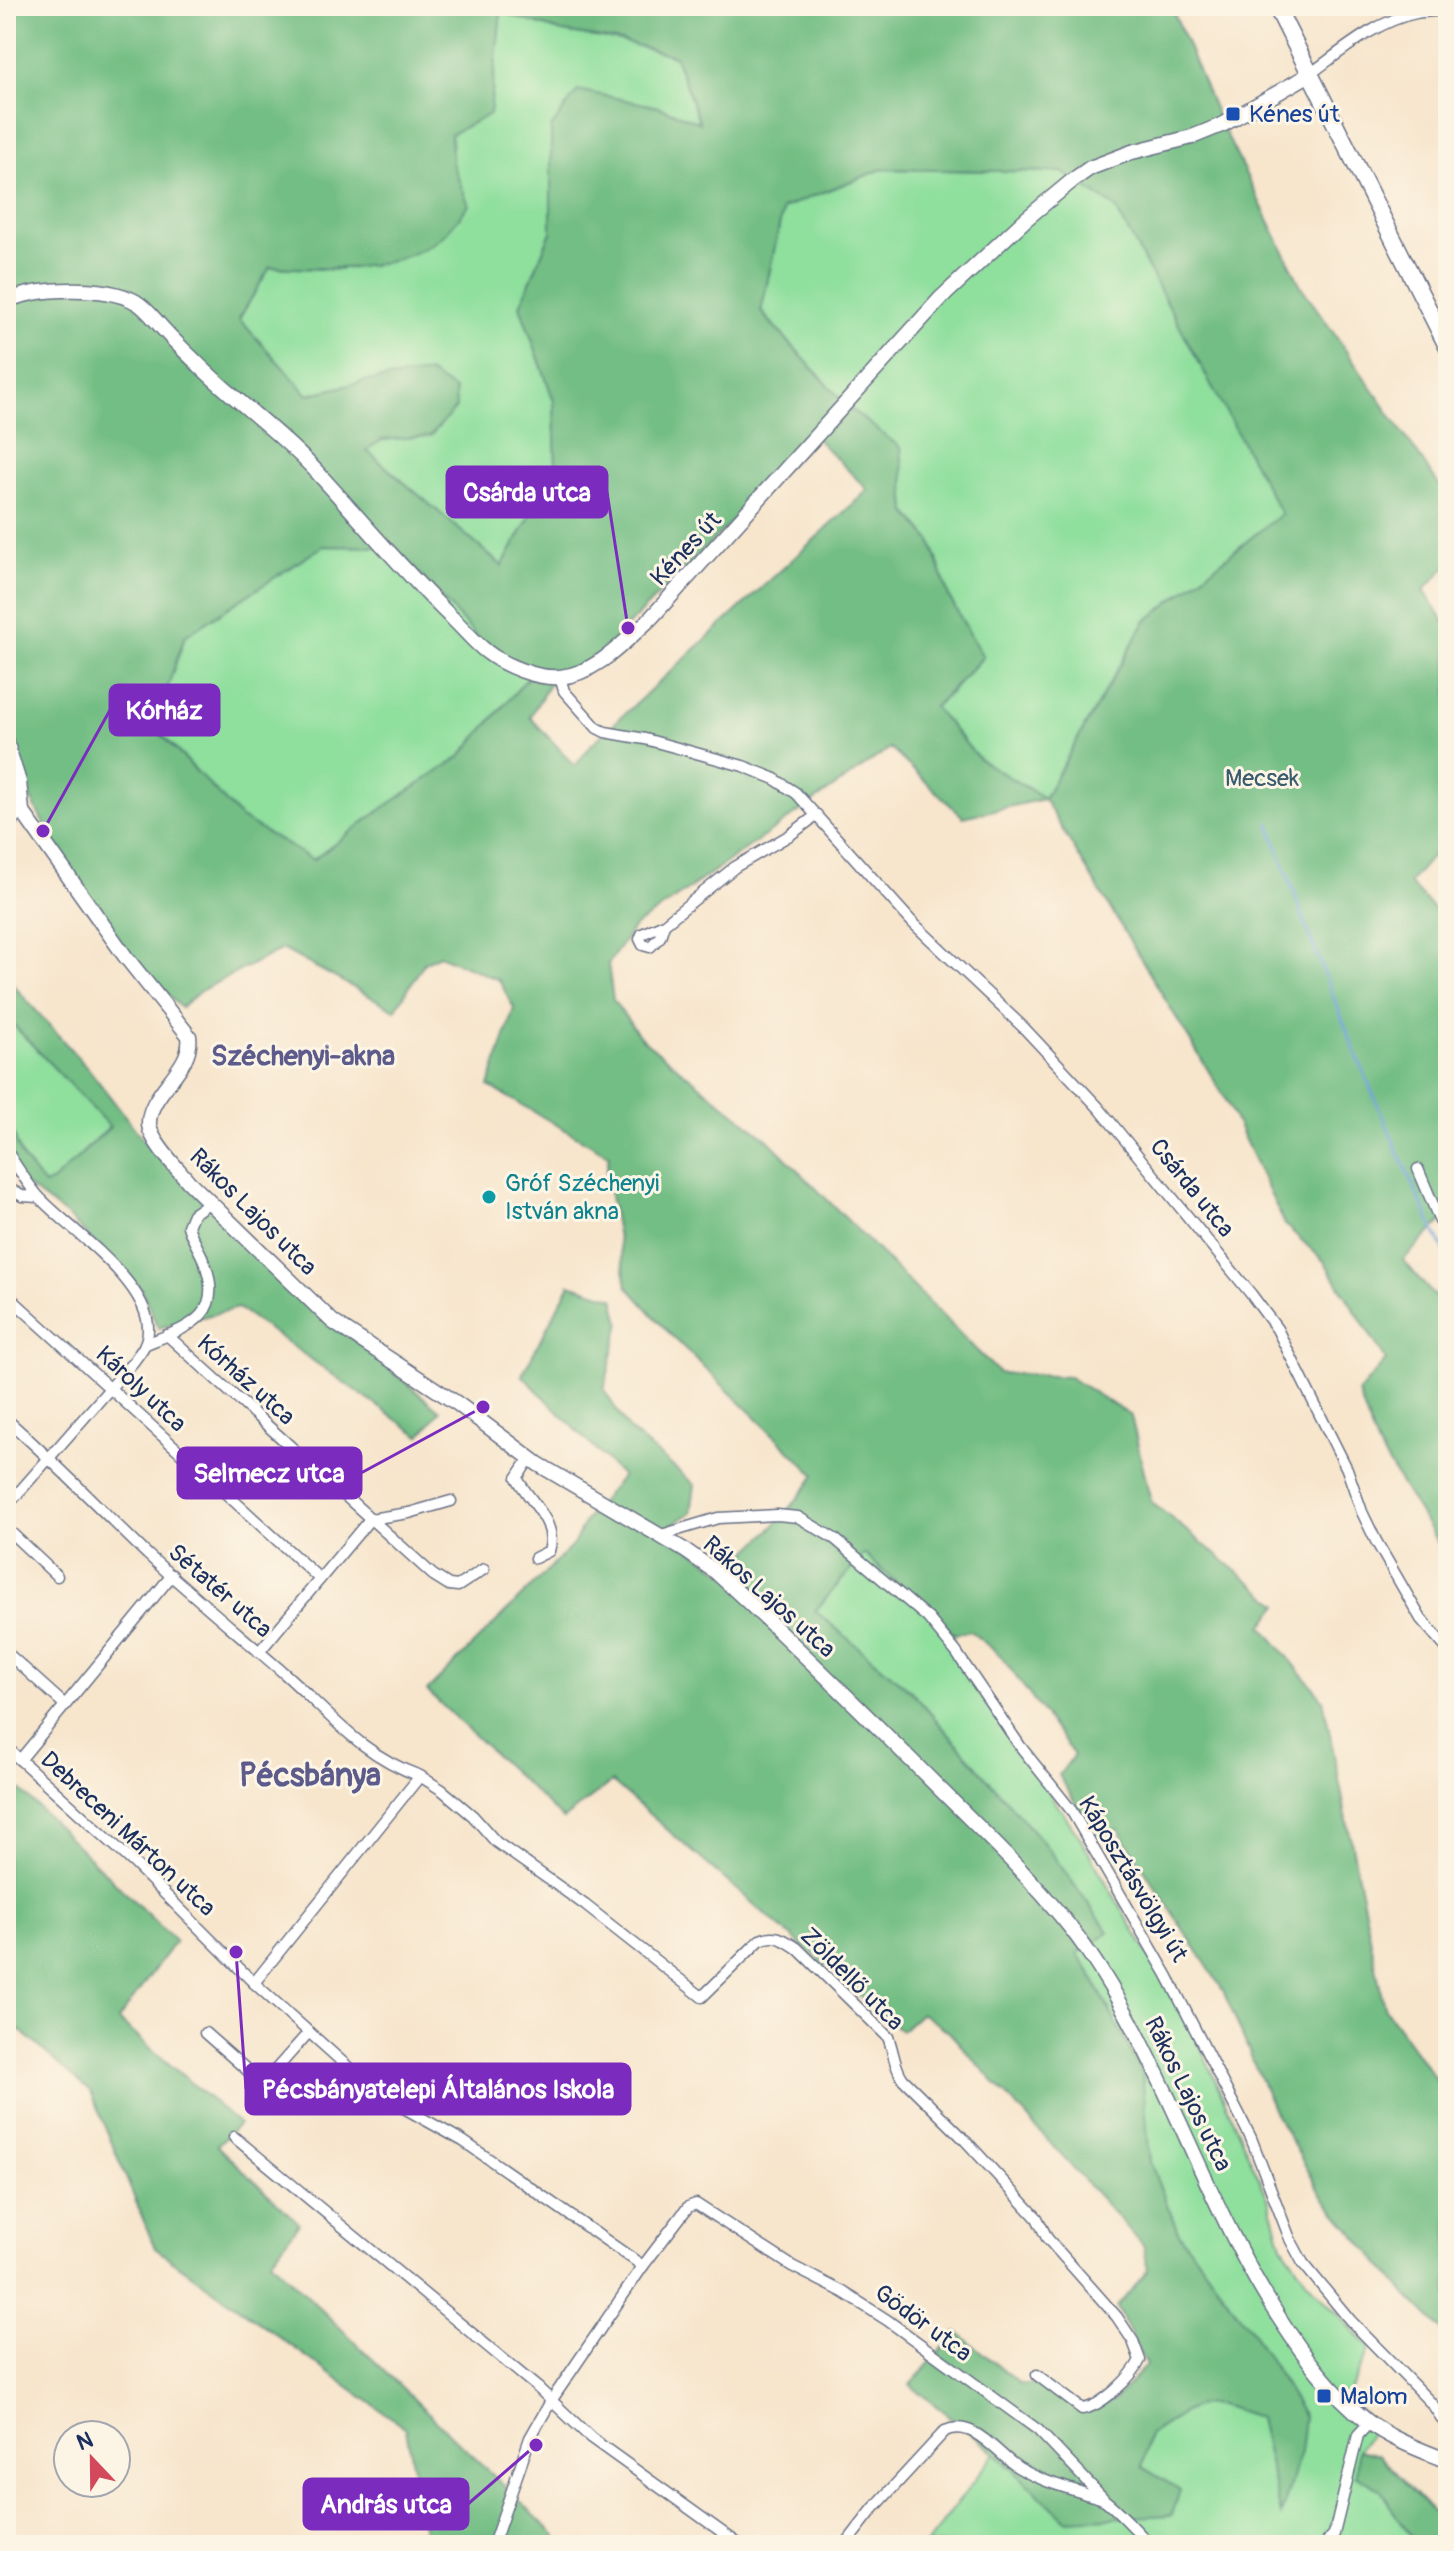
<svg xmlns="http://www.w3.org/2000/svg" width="1454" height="2551" viewBox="0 0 1454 2551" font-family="Pangolin,sans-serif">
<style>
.green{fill:#8fdf9d;stroke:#55877e;stroke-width:2}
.forest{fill:#73be84;stroke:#477671;stroke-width:2;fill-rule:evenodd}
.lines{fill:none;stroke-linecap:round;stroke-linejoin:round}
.stream{stroke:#6da1d9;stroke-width:3}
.street-casing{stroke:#686f84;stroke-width:13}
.secondary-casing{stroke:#686f84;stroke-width:17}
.primary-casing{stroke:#686f84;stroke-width:19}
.street{stroke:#fff;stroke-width:10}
.secondary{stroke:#fff;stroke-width:14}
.primary{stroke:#fff;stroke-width:16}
.transit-dot{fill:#1a4fb4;stroke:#fcf5e5;stroke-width:3}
.culture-dot{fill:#0f9aa8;stroke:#fcf5e5;stroke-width:3}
.labels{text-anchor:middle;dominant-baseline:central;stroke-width:6;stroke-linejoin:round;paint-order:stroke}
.transit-label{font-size:24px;fill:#164399;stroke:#fcf5e5;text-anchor:start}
.street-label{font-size:24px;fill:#1b2f5e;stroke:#fcf5e5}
.park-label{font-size:24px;fill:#385b6e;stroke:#fcf5e5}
.culture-label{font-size:24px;fill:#0d838f;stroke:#fcf5e5;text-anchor:start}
.quarter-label{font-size:28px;font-weight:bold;fill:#5c5b8c;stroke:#fcf5e5}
.district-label{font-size:32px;font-weight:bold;fill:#5c5b8c;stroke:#fcf5e5}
.leader{fill:none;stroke:#7b2cbf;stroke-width:3}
.callout-dot{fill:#7b2cbf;stroke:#fcf5e5;stroke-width:3}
.callout{fill:#7b2cbf;stroke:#7b2cbf;stroke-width:3}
.callout-label{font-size:26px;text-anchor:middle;font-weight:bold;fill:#fff}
</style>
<rect width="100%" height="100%" fill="#fcf5e5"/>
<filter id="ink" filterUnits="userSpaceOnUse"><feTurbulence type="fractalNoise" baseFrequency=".0125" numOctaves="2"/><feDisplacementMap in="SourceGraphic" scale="16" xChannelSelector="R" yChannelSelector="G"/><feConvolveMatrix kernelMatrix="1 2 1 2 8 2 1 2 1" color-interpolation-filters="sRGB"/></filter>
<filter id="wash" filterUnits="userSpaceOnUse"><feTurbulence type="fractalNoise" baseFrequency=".006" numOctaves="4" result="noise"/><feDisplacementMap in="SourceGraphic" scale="32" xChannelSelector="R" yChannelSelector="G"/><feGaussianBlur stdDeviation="1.8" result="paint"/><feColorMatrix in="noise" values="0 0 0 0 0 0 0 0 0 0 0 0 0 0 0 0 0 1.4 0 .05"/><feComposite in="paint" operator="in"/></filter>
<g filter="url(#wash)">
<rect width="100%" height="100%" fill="#f7e5cc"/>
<g class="green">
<polygon points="501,12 563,32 621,41 675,56 700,125 659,107 551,128 551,232 520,306 554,401 556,471 502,566 365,449 382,440 430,435 366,381 308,395 239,319 270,267 341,270 452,163 451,134 496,55"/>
<polygon points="882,169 1062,172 1115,206 1282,514 1145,622 1044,798 979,759 934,707 951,692 983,657 949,597 931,541 906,511 901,448 848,407 761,311 783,208"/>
<polygon points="323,546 395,547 487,648 530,675 460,757 383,808 313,860 241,818 154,726 185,636"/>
<polygon points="6,1017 110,1126 53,1181 44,1186 22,1157 6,1115"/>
<path d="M864,1554L955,1634L950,1651L1079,1836L1195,2035L1268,2198L1282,2245L1307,2281L1370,2348L1347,2397L1375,2427L1358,2450L1400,2522L1419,2545H926L995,2453L1180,2490L1142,2467L1149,2435C1202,2401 1197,2395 1259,2418L1281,2513L1304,2417L1254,2335L1178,2232L1150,2162L1142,2073L1089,1971L1077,1953L1109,1932L1046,1846L912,1692L815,1611Z"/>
</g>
<g class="forest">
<path d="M6,6H1171L1218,118L1301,286L1448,498V565L1424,590L1448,628V838L1409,883L1448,924V1215L1403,1260L1434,1296L1448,1288V1559L1377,1445L1358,1393L1386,1360L1324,1261L1285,1225L1225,1098L1044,799L963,817L890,748L633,928L608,964L613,1000L641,1038L767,1139L999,1373L1069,1377L1131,1416L1151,1502L1279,1605L1262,1626L1323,1699L1384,2007L1448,2097V2336L1408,2296L1325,2200L1273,2109L1224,1992L1118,1829L1097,1839L1059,1775L1074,1755L1000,1655L970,1631L955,1634L864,1554L815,1611L912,1692L1046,1846L1109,1932L1077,1954L1089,1971L1142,2073L1150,2162L1178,2232L1254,2335L1304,2417L1300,2452L1281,2515L1259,2418C1197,2395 1202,2401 1149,2435L1142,2467L1180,2490L1172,2515L1066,2520L995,2453L910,2385L957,2332L1020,2384H1037L1087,2409L1115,2400L1146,2365L1117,2307L1148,2270L1144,2246L949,2032L921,2013L901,2031L612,1782L563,1819L427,1691L573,1545L585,1521L622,1476L522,1375L570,1284L614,1298L620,1323L604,1390L629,1430L695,1485L691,1513L663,1530L725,1573C758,1543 790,1513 815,1475L670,1334L627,1286L606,1174L609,1155L489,1086L514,1008L499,980L439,955L424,963L395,1010L282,949L200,991L181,1008L88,910L26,789L6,759ZM501,12L563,32L621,41L675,56L700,123L659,107L578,90L551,128V232L520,306L554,401L556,471L502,566L366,450L382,440L430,436L456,408L455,390L428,373L366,381L308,395L239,319L270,267C326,269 385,274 435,242C448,234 459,217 469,205L452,163L451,134L490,114ZM882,169L1062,172L1115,207L1281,514L1145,622L1044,798L979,759L934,707L983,657L949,597L931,541L906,511L901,448L848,407L761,312L783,208ZM816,438L868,490L592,744L575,766L530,717L548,686L600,653ZM323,546L395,547L487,648L530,675L460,757L383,808L313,860L241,818L154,727L185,636Z"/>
<polygon points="6,977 90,1071 149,1147 278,1277 440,1411 420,1436 238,1308 158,1328 141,1288 65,1214 6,1171 6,1115 22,1157 44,1185 53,1181 110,1127 6,1017"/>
<polygon points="6,1776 175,1941 118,2020 239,2124 217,2146 299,2223 271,2261 565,2545 417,2545 424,2532 406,2428 155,2248 91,2092 6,2018"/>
<polygon points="1358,2450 1379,2455 1448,2528 1448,2545 1419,2545 1400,2522 1380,2489 1356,2476"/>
</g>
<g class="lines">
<path class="stream" d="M1269,823C1321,972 1379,1118 1448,1259"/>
</g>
</g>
<g filter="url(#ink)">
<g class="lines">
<defs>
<g id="street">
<path d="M1310,74C1342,51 1376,21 1416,13C1426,11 1437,11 1448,10"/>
<polyline points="560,677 564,691 597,728 605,732 645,739 743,766 773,778 796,793 912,922 1024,1028 1099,1108 1251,1294 1277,1329 1347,1469 1362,1512 1376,1541 1421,1619 1448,1650"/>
<polyline points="6,828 22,811"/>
<polyline points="664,924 660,937 650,947 643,945 640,939 642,934 664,924 735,867 790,835 817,815"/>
<path d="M6,1150C16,1165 26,1182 38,1196C65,1227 170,1294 144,1346C142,1351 137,1356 134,1361L6,1507"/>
<polyline points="1418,1169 1448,1240"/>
<polyline points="6,1187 22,1196 38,1197"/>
<polyline points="6,1294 320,1579"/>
<polyline points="167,1335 433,1575 449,1585 458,1586 484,1569"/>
<path d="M146,1344C188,1327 226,1317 204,1261C199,1249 192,1239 188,1226L193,1214L210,1202"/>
<path d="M6,1419C55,1462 100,1509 147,1554C192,1595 239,1634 285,1674C331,1715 360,1754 420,1776"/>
<path d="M530,1458L517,1478C531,1504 558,1522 549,1551L535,1558"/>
<polyline points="6,1528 57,1576"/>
<polyline points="658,1536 718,1518 777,1515 798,1517 835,1539 928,1618 956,1652 1020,1746 1071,1810 1167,1975 1251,2138 1290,2239 1303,2263 1350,2320 1433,2405 1448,2428"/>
<polyline points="6,1652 64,1704"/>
<polyline points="259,1652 370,1519 409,1513 451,1501"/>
<polyline points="6,1747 133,1862 254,1983 367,2084 395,2103 463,2141 643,2266"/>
<polyline points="20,1760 172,1575"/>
<path d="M254,1983L420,1776L442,1790L473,1816L496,1842L585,1905L702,1997L760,1940C776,1933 783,1939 797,1948L888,2037C894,2052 894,2067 903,2079L964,2139L1037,2218L1047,2238L1117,2317L1133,2341L1140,2360C1132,2377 1101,2407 1082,2409L1037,2375"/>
<polyline points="205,2033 263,2084 309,2032"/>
<polyline points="234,2137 537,2387 591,2438 740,2545"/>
<polyline points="493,2545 530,2438 551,2401 643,2266 688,2207 696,2204 792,2266 843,2292 887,2320 1038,2430 1103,2498"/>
<path d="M845,2545L873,2509L945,2431C975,2418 997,2455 1019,2468C1039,2480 1061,2486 1083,2493C1090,2496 1100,2496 1106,2501C1122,2514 1136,2530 1150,2545"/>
<polyline points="1324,2545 1334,2534 1358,2435 1369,2423"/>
</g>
<g id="secondary">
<path d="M6,301C38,287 105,285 136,302C148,309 156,322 166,332C177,344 189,355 200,366C238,403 281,433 317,472C362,521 404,572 452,618C464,629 474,642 487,652C505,666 537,679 560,677C596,674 625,641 650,619L940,299L1026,219L1073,180L1090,168L1132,152L1192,137L1224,124L1310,74"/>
<path d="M6,741L19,782L22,811L125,956L189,1036C194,1069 147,1093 149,1125C151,1142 178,1169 189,1182L333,1322L458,1404L538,1464L686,1551L716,1572C790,1640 862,1711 933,1782C980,1829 1029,1875 1070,1927C1159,2041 1199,2194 1278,2316C1303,2355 1330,2392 1367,2421C1390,2439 1421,2450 1448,2461"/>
</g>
<polyline id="primary" points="1276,6 1448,348"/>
</defs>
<use href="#street" class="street-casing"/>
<use href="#secondary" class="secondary-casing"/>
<use href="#primary" class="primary-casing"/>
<use href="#street" class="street"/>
<use href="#secondary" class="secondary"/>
<use href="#primary" class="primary"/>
</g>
</g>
<g class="transit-dot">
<rect x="1225" y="106" width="16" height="16" rx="4"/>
<rect x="1316" y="2388" width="16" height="16" rx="4"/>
</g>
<circle class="culture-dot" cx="489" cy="1197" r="8"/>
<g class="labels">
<g class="transit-label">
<text x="1249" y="114">Kénes út</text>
<text x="1340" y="2396">Malom</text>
</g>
<g class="street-label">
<text transform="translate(686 549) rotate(-47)">Kénes út</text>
<text transform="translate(1192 1188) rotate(51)">Csárda utca</text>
<text transform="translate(253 1212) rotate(45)">Rákos Lajos utca</text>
<text transform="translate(246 1380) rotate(42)">Kórház utca</text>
<text transform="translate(141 1389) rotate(43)">Károly utca</text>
<text transform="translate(220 1591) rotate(41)">Sétatér utca</text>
<text transform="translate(769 1597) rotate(42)">Rákos Lajos utca</text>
<text transform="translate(128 1834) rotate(43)">Debreceni Márton utca</text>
<text transform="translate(1133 1879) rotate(59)">Káposztásvölgyi út</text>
<text transform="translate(852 1979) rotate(45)">Zöldellő utca</text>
<text transform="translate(1188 2094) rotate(64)">Rákos Lajos utca</text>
<text transform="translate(923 2323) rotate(36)">Gödör utca</text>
</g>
<g class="park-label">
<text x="1262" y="778">Mecsek</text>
</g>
<g class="culture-label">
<text x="505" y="1183">Gróf Széchenyi<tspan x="505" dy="28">István akna</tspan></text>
</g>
<g class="quarter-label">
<text x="303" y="1056">Széchenyi-akna</text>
</g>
<g class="district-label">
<text x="310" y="1776">Pécsbánya</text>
</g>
</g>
<path class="leader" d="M628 628L607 492M43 831L110 710M483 1407L361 1473M236 1952L246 2089M536 2445L468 2504"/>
<g class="callout-dot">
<circle cx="628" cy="628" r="8"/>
<circle cx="43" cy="831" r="8"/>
<circle cx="483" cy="1407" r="8"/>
<circle cx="236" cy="1952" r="8"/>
<circle cx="536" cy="2445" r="8"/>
</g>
<g class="callout">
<rect x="447" y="467" width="160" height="50" rx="8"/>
<rect x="110" y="685" width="109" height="50" rx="8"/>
<rect x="178" y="1448" width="183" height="50" rx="8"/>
<rect x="246" y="2064" width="384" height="50" rx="8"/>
<rect x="304" y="2479" width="164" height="50" rx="8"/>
</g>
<g class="callout-label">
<text x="527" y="501">Csárda utca</text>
<text x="164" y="719">Kórház</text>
<text x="269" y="1482">Selmecz utca</text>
<text x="438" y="2098">Pécsbányatelepi Általános Iskola</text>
<text x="386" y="2513">András utca</text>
</g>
<rect width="1454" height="2551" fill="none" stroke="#fcf5e5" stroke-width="32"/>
<g transform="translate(92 2459) rotate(338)"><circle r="38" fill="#fcf5e5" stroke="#a2a6af" stroke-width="2"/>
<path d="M0-6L14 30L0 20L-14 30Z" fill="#d1495b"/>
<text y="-12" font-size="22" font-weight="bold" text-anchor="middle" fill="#1b2f5e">N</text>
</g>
</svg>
